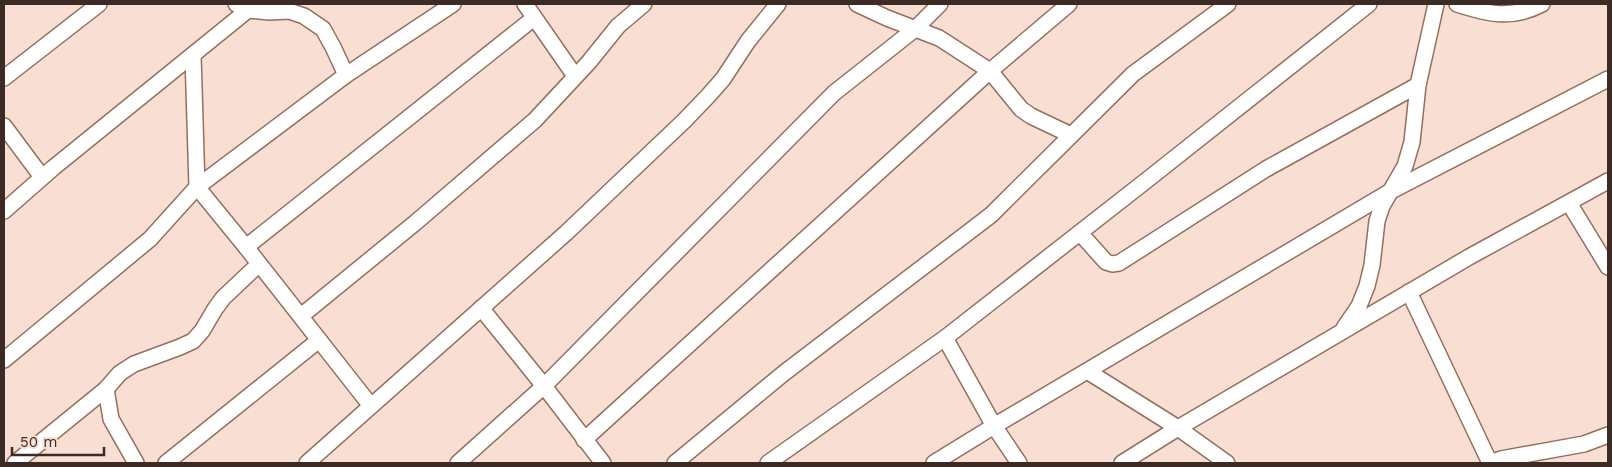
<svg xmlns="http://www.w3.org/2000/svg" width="1612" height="467" viewBox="0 0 1612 467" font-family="'Work Sans',sans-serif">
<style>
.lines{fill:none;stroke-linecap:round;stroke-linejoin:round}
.minor-casing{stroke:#956f5d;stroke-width:18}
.minor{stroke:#fff;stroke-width:15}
</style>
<rect width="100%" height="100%" fill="#f9dfd3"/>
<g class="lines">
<defs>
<g id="minor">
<polyline points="236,4 248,10 269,12 289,11 304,16 323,29 333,47 346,75"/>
<polyline points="525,4 575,76"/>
<polyline points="857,4 887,18 939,38 950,45 990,71 1021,109 1031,116 1071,135"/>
<path d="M1457,4C1488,14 1512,20 1542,4"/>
<polyline points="193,55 197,187 246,247 371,406"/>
<polyline points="4,78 99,4"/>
<polyline points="4,126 42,177"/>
<polyline points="1569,203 1608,267"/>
<polyline points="4,211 53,168 248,10 251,4"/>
<polyline points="1080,233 1106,262 1112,264 1119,263 1266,169 1418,85"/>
<polyline points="246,247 534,18"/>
<polyline points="1409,292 1490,463"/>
<polyline points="481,308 544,386 603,463"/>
<polyline points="301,316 415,223 535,120 589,62 618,26 644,4"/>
<polyline points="1344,328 1359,306 1367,286 1372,265 1377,221 1382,206 1405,166 1412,142 1418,85 1436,4"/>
<polyline points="945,338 994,426 1019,463"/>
<polyline points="4,360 150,239 197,187 346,75 453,4"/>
<polyline points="1087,371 1178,428 1227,463"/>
<polyline points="106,389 111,419 136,463"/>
<polyline points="584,440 990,71 1069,4"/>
<polyline points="15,463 106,389 120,373 134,364 180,347 193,341 202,331 215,309 223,298 259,264"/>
<polyline points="166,463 319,340"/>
<polyline points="307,463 566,233 684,121 708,96 723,79 748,41 778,4"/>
<polyline points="458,463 544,386 834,93 915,29 940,4"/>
<polyline points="675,463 784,373 991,215 1133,74 1228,4"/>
<polyline points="768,463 945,338 1147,180 1369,4"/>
<polyline points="934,463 994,426 1391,191 1608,79"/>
<polyline points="1122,463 1178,428 1469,257 1608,181"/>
<polyline points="1489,463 1501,459 1584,444 1608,435"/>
</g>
</defs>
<use href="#minor" class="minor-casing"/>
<use href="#minor" class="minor"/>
</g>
<rect width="1612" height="467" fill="none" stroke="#3c2b24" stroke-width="10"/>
<path d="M12 447v8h92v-8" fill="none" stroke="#3c2b24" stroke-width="2.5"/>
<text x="20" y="447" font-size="15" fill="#3c2b24" stroke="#f9dfd3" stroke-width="4" paint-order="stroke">50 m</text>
</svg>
